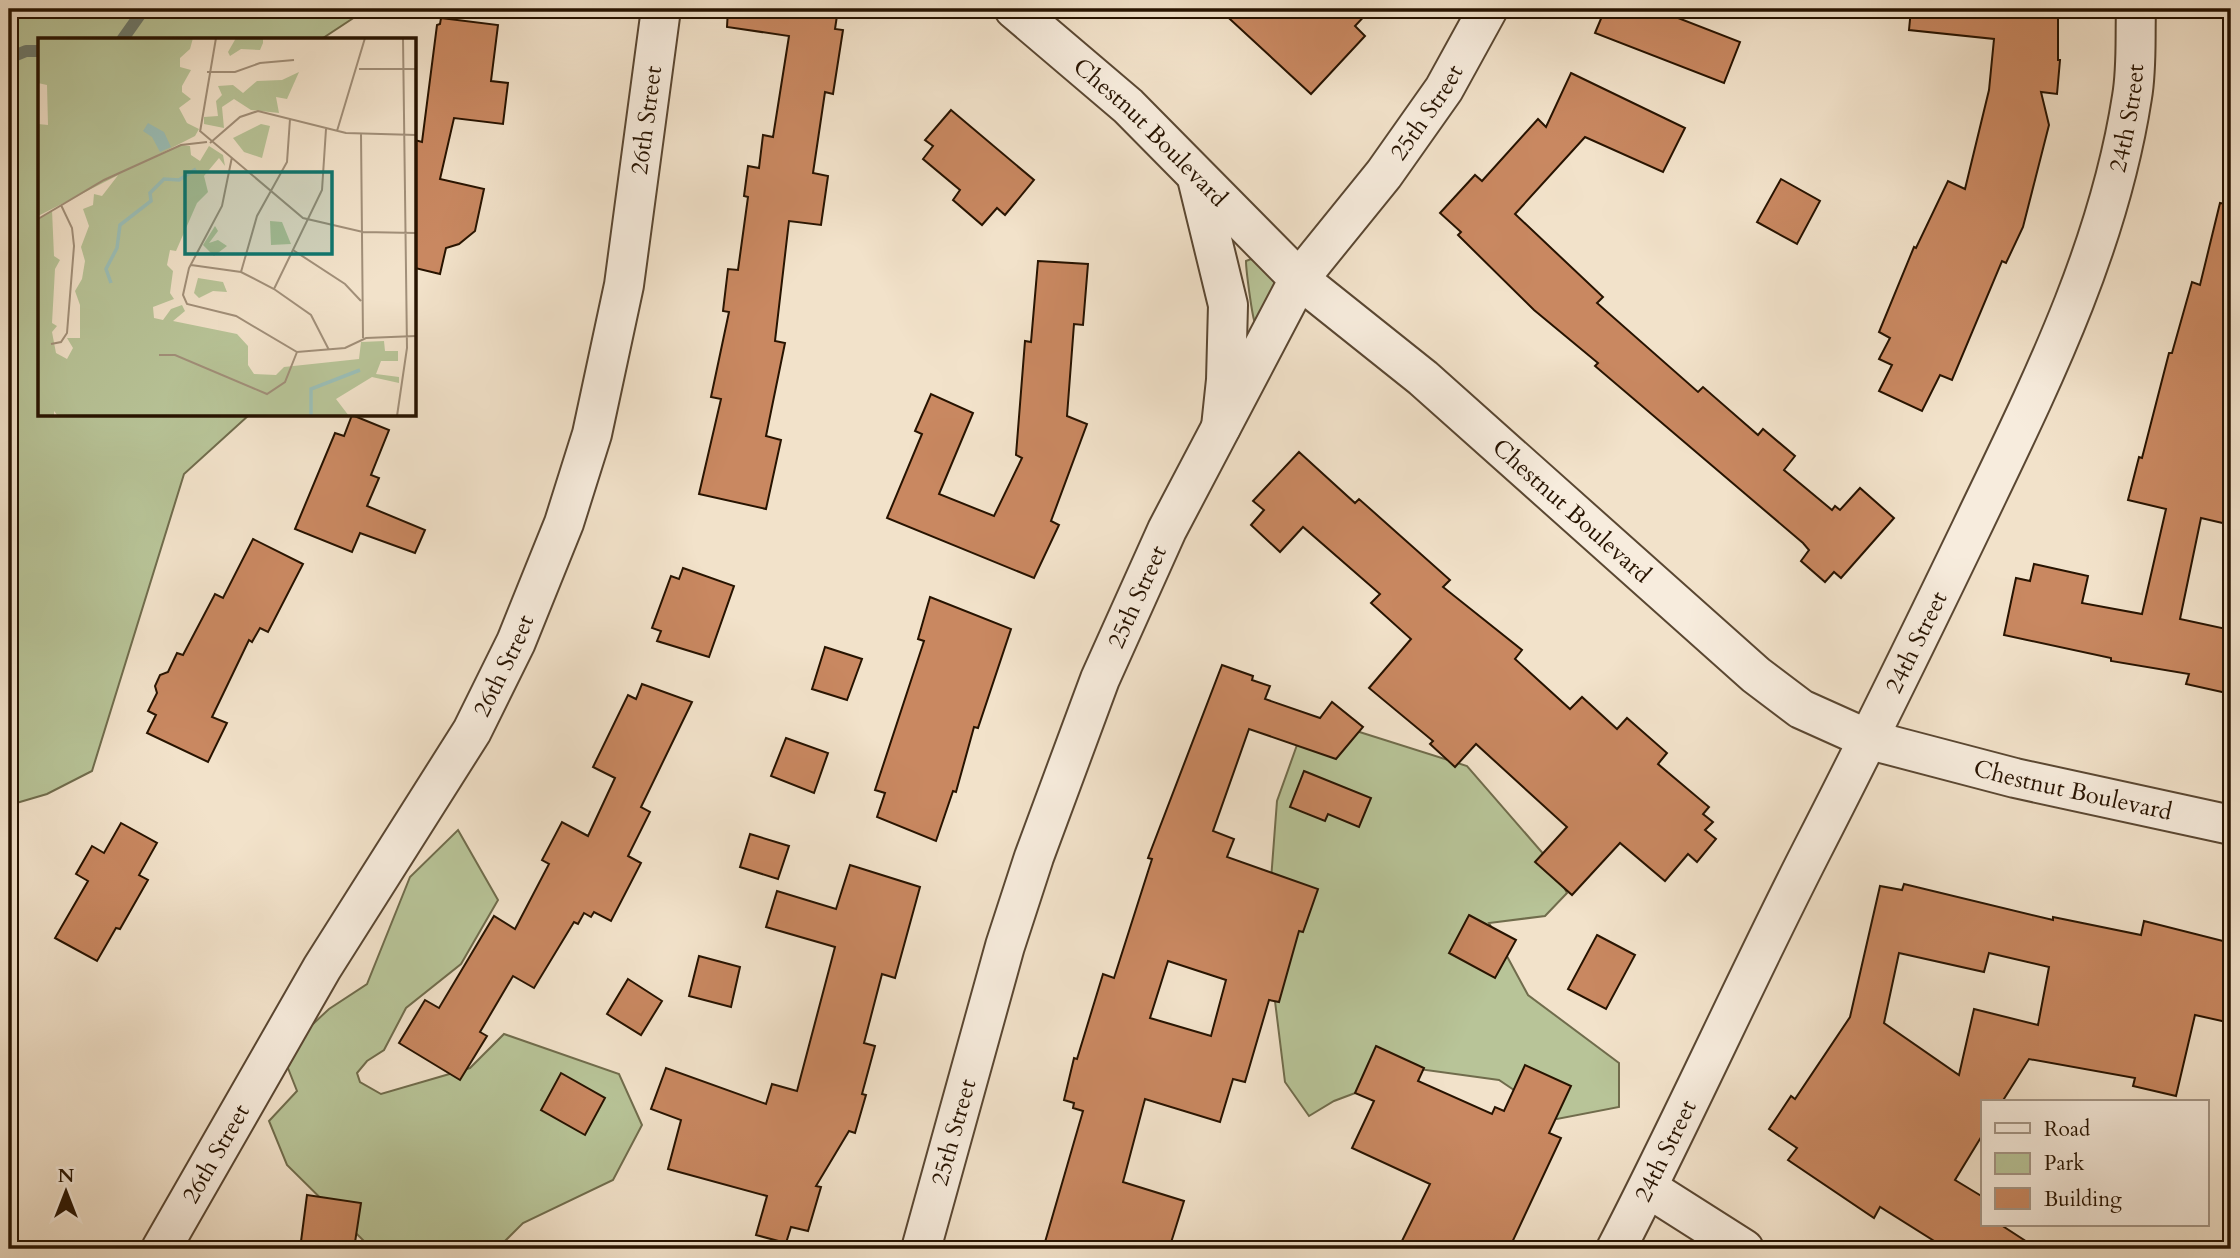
<svg xmlns="http://www.w3.org/2000/svg" width="2240" height="1258" viewBox="0 0 2240 1258" font-family="Cardo,serif">
<style>
.green{fill:#b8c498;stroke:#706c4c;stroke-width:2}
.lines{fill:none;stroke-linecap:round;stroke-linejoin:round}
.stream{stroke:#6d7a6d;stroke-width:12}
.building{fill:#c98861;stroke:#271300;stroke-width:2;fill-rule:evenodd}
.minor-casing{stroke:#5a4732;stroke-width:42}
.tertiary-casing{stroke:#5a4732;stroke-width:42}
.minor{stroke:#f7ecdd;stroke-width:38}
.tertiary{stroke:#f7ecdd;stroke-width:38}
.labels{text-anchor:middle;dominant-baseline:central;stroke-width:5;stroke-linejoin:round;paint-order:stroke}
.street-label{font-size:24px;fill:#271300;stroke:#f7ecdd}
.inset-river{fill:none;stroke:#9bbeb6;stroke-width:3.5}
.inset-road{fill:none;stroke:#a18f79;stroke-width:2}
.view{fill:#0f766e;fill-opacity:0.15;stroke:#0f766e;stroke-width:3.5}
.inset-edge{fill:none;stroke:#271300;stroke-width:3.5}
</style>
<rect width="100%" height="100%" fill="#f2e2ca"/>
<filter id="stains"><feTurbulence type="fractalNoise" baseFrequency=".00286" numOctaves="4"/><feColorMatrix values="0 0 0 0 .2 0 0 0 0 .09 0 0 0 0 .02 0 0 0 .5 -.17"/></filter>
<radialGradient id="worn" r=".72"><stop offset=".6" stop-color="#630" stop-opacity="0"/><stop offset="1" stop-color="#630" stop-opacity=".3"/></radialGradient>
<g class="green">
<polygon points="9,9 367,9 320,40 40,40 40,415 249,415 184,474 92,771 47,794 13,804 18,865 9,895"/>
<path d="M1251,259C1265,263 1274,278 1278,291L1255,323C1252,316 1246,270 1246,261Z"/>
<polygon points="1350,729 1467,766 1553,865 1567,893 1545,916 1489,923 1528,995 1619,1063 1619,1107 1557,1119 1499,1080 1419,1069 1334,1101 1309,1116 1285,1082 1273,985 1269,906 1277,801 1297,745"/>
<polygon points="458,830 498,900 461,964 406,1008 384,1050 367,1061 357,1073 360,1082 381,1094 470,1068 504,1034 619,1074 642,1125 613,1180 523,1223 497,1249 372,1249 287,1165 269,1121 297,1091 282,1053 329,1009 367,984 410,877"/>
</g>
<g class="lines">
<g class="stream">
<polyline points="122,40 144,9"/>
<polyline points="9,58 26,51 40,51"/>
</g>
</g>
<g class="building">
<polygon points="728,9 838,9 835,29 843,30 833,94 825,92 813,173 828,176 821,225 789,221 775,341 785,343 766,436 781,440 766,509 699,494 721,399 711,397 729,312 723,311 728,269 738,270 748,197 744,196 748,166 759,168 763,135 773,137 789,36 727,27"/>
<polygon points="1219,9 1371,9 1355,26 1365,36 1311,94"/>
<polygon points="1605,9 1655,9 1740,42 1724,83 1595,33"/>
<polygon points="1911,9 2058,9 2058,60 2060,60 2057,94 2041,92 2049,125 2023,227 2006,263 2002,261 1952,380 1940,375 1922,411 1879,391 1892,365 1879,359 1890,338 1879,332 1914,247 1916,248 1948,181 1965,189 1989,90 1994,39 1909,30"/>
<polygon points="441,18 498,25 491,81 508,83 503,124 454,118 440,179 484,189 475,231 459,244 446,248 440,274 415,268 415,140 422,142 437,25 440,24"/>
<polygon points="1571,73 1685,128 1663,172 1585,137 1515,214 1603,297 1597,303 1698,392 1703,387 1758,435 1763,429 1795,456 1784,470 1832,510 1835,506 1840,510 1860,488 1894,518 1841,578 1834,572 1825,582 1801,561 1809,550 1803,543 1595,366 1598,363 1534,310 1458,235 1461,232 1440,213 1475,175 1482,181 1538,119 1546,127"/>
<polygon points="951,110 1034,180 1005,215 997,208 982,225 953,200 960,190 923,159 933,146 925,140"/>
<polygon points="1781,179 1820,201 1797,244 1757,222"/>
<polygon points="2220,203 2231,205 2231,525 2201,518 2180,619 2231,630 2231,694 2186,684 2189,674 2111,661 2111,658 2004,635 2016,578 2030,581 2034,564 2088,576 2082,603 2142,614 2166,509 2128,500 2139,457 2142,458 2169,353 2172,353 2192,282 2200,285"/>
<polygon points="1038,261 1088,264 1083,325 1074,324 1067,416 1087,424 1051,521 1059,525 1034,578 887,518 922,434 915,431 931,394 973,413 939,494 994,516 1022,458 1016,455 1025,341 1031,342"/>
<polygon points="352,415 389,430 371,475 379,478 367,506 425,530 415,553 360,533 352,552 295,529 335,433 344,436"/>
<polygon points="1299,452 1355,503 1359,499 1450,580 1443,587 1522,650 1515,659 1570,709 1582,697 1617,729 1627,718 1667,753 1658,764 1709,807 1703,814 1713,822 1705,830 1716,839 1697,862 1688,854 1665,881 1620,843 1572,895 1535,862 1567,827 1476,744 1455,767 1430,744 1433,741 1369,688 1411,639 1371,603 1380,594 1303,527 1280,552 1251,525 1264,510 1253,501"/>
<polygon points="253,539 303,564 268,632 260,628 252,642 249,640 212,717 227,723 208,762 147,733 156,715 148,711 157,693 155,686 160,675 168,672 177,653 183,655 215,594 223,598"/>
<polygon points="683,568 734,586 709,657 657,641 661,631 652,628 671,576 679,579"/>
<polygon points="930,597 1011,629 978,728 974,727 956,792 953,791 936,841 877,817 885,793 875,790 924,641 918,639"/>
<polygon points="825,647 862,659 847,700 812,689"/>
<path d="M1222,665L1253,676L1252,680L1270,686L1265,699L1320,718L1332,702L1363,727L1336,759L1249,729L1213,831L1234,839L1227,857L1318,889L1303,932L1299,931L1279,1002L1269,1000L1245,1082L1233,1079L1220,1122L1145,1099L1123,1182L1184,1201L1169,1249H1043L1083,1111L1073,1108L1074,1103L1064,1100L1074,1058L1077,1059L1103,974L1114,978L1152,859L1148,858ZM1168,961L1226,980L1211,1036L1150,1018Z"/>
<polygon points="642,684 692,702 641,807 650,812 628,856 641,863 611,921 594,912 591,917 584,913 578,924 574,922 534,988 513,976 480,1032 487,1036 460,1080 399,1043 425,1000 439,1008 494,916 515,929 549,864 542,860 562,822 588,836 615,778 593,767 628,695 636,699"/>
<polygon points="786,738 828,753 814,793 771,776"/>
<polygon points="1304,771 1371,798 1359,827 1328,814 1325,821 1290,807"/>
<polygon points="121,823 157,843 139,875 148,880 120,929 116,928 97,961 55,938 88,881 76,874 92,846 104,853"/>
<polygon points="750,834 789,846 778,879 740,867"/>
<polygon points="850,865 920,887 895,978 882,974 864,1043 875,1046 862,1094 866,1095 855,1133 849,1131 816,1186 821,1187 808,1231 791,1227 786,1243 756,1235 767,1196 668,1169 681,1120 651,1109 666,1068 766,1104 772,1084 797,1091 835,947 766,927 777,891 836,909"/>
<path d="M1904,884L2053,920V917L2141,935L2144,921L2231,943V1023L2195,1015L2176,1096L2133,1086L2135,1078L2029,1059L2002,1102H1983V1134L1955,1180L1983,1197V1225H2001L2038,1249H1947L1880,1207L1874,1218L1788,1160L1797,1148L1769,1129L1791,1096L1795,1099L1850,1017L1880,886L1902,890ZM1899,953L1984,972L1989,953L2049,967L2038,1025L1974,1009L1959,1075L1884,1023Z"/>
<polygon points="1469,915 1516,940 1495,978 1449,953"/>
<polygon points="1597,935 1635,955 1606,1009 1568,989"/>
<polygon points="699,956 740,967 731,1007 689,996"/>
<polygon points="628,979 662,1001 641,1035 607,1014"/>
<polygon points="1376,1046 1424,1068 1418,1081 1492,1114 1495,1107 1504,1111 1525,1065 1571,1086 1549,1133 1561,1138 1509,1249 1398,1249 1430,1184 1352,1148 1374,1101 1355,1093"/>
<polygon points="561,1073 605,1098 585,1135 541,1110"/>
<polygon points="307,1195 361,1203 354,1249 300,1249"/>
</g>
<g class="lines">
<defs>
<g id="minor">
<polyline points="1648,1188 1744,1249"/>
<path id="s1" d="M161,1249L322,968L472,731L516,642L564,523L592,434L624,285L661,9"/>
<path id="s2" d="M921,1249L1005,946L1034,857L1100,679L1167,530L1299,279L1384,174L1444,89L1488,9"/>
<path id="s3" d="M1616,1249C1684,1118 1744,983 1811,852C1866,745 1919,637 1971,529C2038,389 2108,252 2132,97C2137,68 2135,38 2136,9"/>
</g>
<g id="tertiary">
<path id="s4" d="M1014,9L1128,106L1299,279L1423,378L1756,675L1801,709L1870,740L2015,778L2231,825"/>
<polyline points="1197,178 1228,305 1226,380 1221,427"/>
</g>
</defs>
<use href="#minor" class="minor-casing"/>
<use href="#tertiary" class="tertiary-casing"/>
<use href="#minor" class="minor"/>
<use href="#tertiary" class="tertiary"/>
</g>
<g class="labels">
<g class="street-label">
<text stroke="none"><textPath href="#s2" startOffset="1255">25th Street</textPath></text>
<text stroke="none"><textPath href="#s3" startOffset="1244">24th Street</textPath></text>
<text stroke="none"><textPath href="#s1" startOffset="1244">26th Street</textPath></text>
<text stroke="none"><textPath href="#s4" startOffset="184">Chestnut Boulevard</textPath></text>
<text stroke="none"><textPath href="#s4" startOffset="751">Chestnut Boulevard</textPath></text>
<text stroke="none"><textPath href="#s2" startOffset="688">25th Street</textPath></text>
<text stroke="none"><textPath href="#s3" startOffset="677">24th Street</textPath></text>
<text stroke="none"><textPath href="#s1" startOffset="677">26th Street</textPath></text>
<text stroke="none"><textPath href="#s4" startOffset="1339">Chestnut Boulevard</textPath></text>
<text stroke="none"><textPath href="#s2" startOffset="121">25th Street</textPath></text>
<text stroke="none"><textPath href="#s3" startOffset="110">24th Street</textPath></text>
<text stroke="none"><textPath href="#s1" startOffset="110">26th Street</textPath></text>
</g>
</g>
<g transform="translate(38 38)">
<rect width="378" height="378" fill="#f2e2ca"/>
<path d="M0,0H155L152,11L142,20V29L153,32L144,48V54L153,61L141,70L149,85L161,91L157,98L0,178V86L10,87L9,47L0,45ZM198,0H225V5L222,12L203,11L192,18L190,14ZM261,34L249,61L238,59L241,75L213,72L196,61L184,69L186,90L166,86V79L180,78L178,63L184,57L180,48L195,47L205,55L219,43L244,42ZM223,86L232,88L224,120L206,114L195,100ZM142,107L152,108L153,117L162,123L171,108L185,117L187,128L181,120L166,138L170,154L159,165L138,213L132,212L129,227L135,233L132,255L136,261L115,269L116,280L125,282L133,271L144,267L147,273L135,283L199,296L210,308V327L216,336L238,337L246,329L321,321L323,304L346,303L347,313H360V323H343L338,336L361,339V345L334,339L298,361L311,378H20L16,373V378H0V181L14,172L16,218L22,222L17,231L14,285L19,288L14,294L18,315L29,321L35,310L29,300H42V267L37,253L44,241L47,223L43,209L51,188L45,171L55,167L56,156L64,158L81,136ZM232,183L244,184L253,206L233,207ZM177,188L180,193L171,205L180,202L189,208L176,218L165,207ZM160,240L185,244L189,254L175,253L161,260L156,255Z" fill="#b8c498"/>
<path d="M110,85L126,94L133,109L122,114L114,99L105,93Z" fill="#9bbeb6"/>
<path class="inset-river" d="M73,245L68,231L79,210L82,187L113,163L112,155L126,141L141,142L158,131M273,378V351L322,332"/>
<path class="inset-road" d="M321,31H378M169,34H197L222,25L256,22M162,93L265,180L325,194L378,195M299,93L327,0M162,94L178,0M323,95L325,300M172,105L202,79L220,73L308,95L378,97M194,119L184,168L151,230L145,257L149,266L198,278L259,314L307,310L328,300L378,298M0,181L66,142L143,107L169,104M255,212L307,246L323,263M153,227L203,234L236,251L273,277L291,312M203,234L219,178L249,124L252,81M236,251L284,152L288,91M13,306L23,304L29,295L36,208L34,190L23,167M121,317H137L229,356L247,344L259,314M359,378L369,310L365,0"/>
<path class="view" d="M147,134H294V216H147Z"/>
<rect width="378" height="378" class="inset-edge"/>
</g>
<rect width="2240" height="1258" fill="none" stroke="#f2e2ca" stroke-width="35"/>
<rect x="10" y="10" width="2219" height="1237" fill="none" stroke="#271300" stroke-width="3.5"/>
<rect x="18" y="18" width="2205" height="1223" fill="none" stroke="#271300" stroke-width="2"/>
<rect x="1981" y="1100" width="228" height="126" fill="#f7ecdd" stroke="#a49585" stroke-width="2"/>
<rect x="1995" y="1123" width="35" height="10" fill="#f7ecdd" stroke="#a49585" stroke-width="2"/>
<text x="2044" y="1136" font-size="21" fill="#271300">Road</text>
<rect x="1995" y="1153" width="35" height="21" fill="#b8c498" stroke="#a49585" stroke-width="2"/>
<text x="2044" y="1170" font-size="21" fill="#271300">Park</text>
<rect x="1995" y="1188" width="35" height="21" fill="#c98861" stroke="#a49585" stroke-width="2"/>
<text x="2044" y="1206" font-size="21" fill="#271300">Building</text>
<g transform="translate(66 1192)" stroke="#f7ecdd" stroke-width="5" paint-order="stroke">
<path d="M0-5L12 26L0 18L-12 26Z" fill="#271300"/>
<text y="-10" font-size="19" font-weight="bold" text-anchor="middle" fill="#271300">N</text>
</g>
<rect width="100%" height="100%" filter="url(#stains)"/>
<rect width="100%" height="100%" fill="url(#worn)"/>
</svg>
